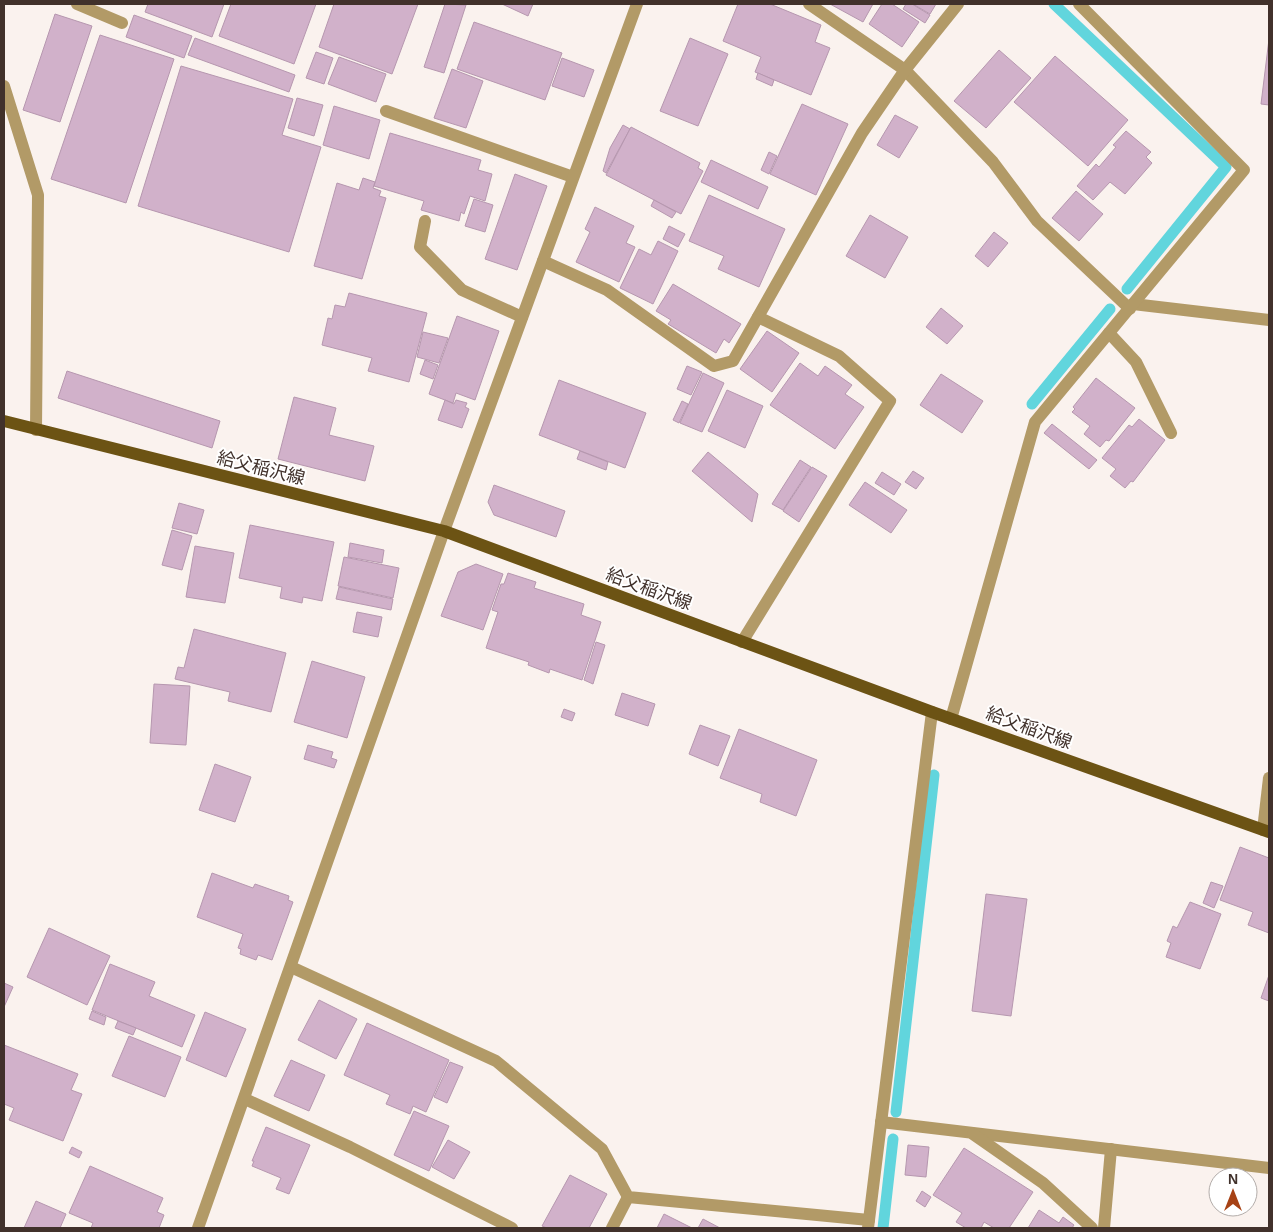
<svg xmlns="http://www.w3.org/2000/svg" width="1273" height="1232" viewBox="0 0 1273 1232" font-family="Helvetica,'Noto Sans JP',sans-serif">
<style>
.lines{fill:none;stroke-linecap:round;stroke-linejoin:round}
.stream{stroke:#61d5dd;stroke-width:11}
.building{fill:#d1b1ca;stroke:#b697af}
.minor{stroke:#b29a67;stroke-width:12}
.major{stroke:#6c5314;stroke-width:12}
.labels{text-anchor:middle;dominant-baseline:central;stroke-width:4;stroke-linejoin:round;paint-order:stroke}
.street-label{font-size:18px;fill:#41312b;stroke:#fff}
</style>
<rect width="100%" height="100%" fill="#faf2ee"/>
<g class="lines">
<g class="stream">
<polyline points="1054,4 1226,167 1127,289"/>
<polyline points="1032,404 1110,309"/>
<polyline points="896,1112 934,775"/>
<polyline points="883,1228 893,1139"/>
</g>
</g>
<g class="building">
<polygon points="148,4 224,4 212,37 145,12"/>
<polygon points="231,4 316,4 294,64 219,36"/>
<polygon points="334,4 418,4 392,74 319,47"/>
<polygon points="445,4 466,5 444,73 424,67"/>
<polygon points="502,4 533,4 528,16"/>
<polygon points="738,4 770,4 821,25 815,42 830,48 811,95 755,72 761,57 723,41"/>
<polygon points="830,4 873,4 863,22"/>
<polygon points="882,4 892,4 919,22 902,47 869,24"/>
<polygon points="906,4 912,4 930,15 925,23 903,9"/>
<polygon points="913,4 936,4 930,14"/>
<polygon points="55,14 92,26 60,122 23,110"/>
<polygon points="134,15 192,36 184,58 126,37"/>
<polygon points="474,22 562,53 545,100 457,69"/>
<polygon points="100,35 174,59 126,203 51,179"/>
<polygon points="195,38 295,75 289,92 188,55"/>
<polygon points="690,38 728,54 698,126 660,111"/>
<polygon points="1269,39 1269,105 1261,104"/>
<polygon points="999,50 1031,78 986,128 954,101"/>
<polygon points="316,52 333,58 324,84 306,78"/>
<polygon points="1055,56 1128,120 1088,166 1014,102"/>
<polygon points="339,57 386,74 376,102 328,84"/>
<polygon points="562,58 594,70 584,97 552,86"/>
<polygon points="181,66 293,99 282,135 321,147 289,252 138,206"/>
<polygon points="452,69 483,81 466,128 434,118"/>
<polygon points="758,73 774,80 772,86 756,79"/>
<polygon points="297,98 323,105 314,136 288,128"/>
<polygon points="802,104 848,124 816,195 770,174"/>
<polygon points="334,106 380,120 369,159 323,145"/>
<polygon points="895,115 918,127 899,158 877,145"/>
<polygon points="623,125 630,129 606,173 603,171 610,148"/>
<polygon points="631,127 700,163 698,168 703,171 681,214 606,175"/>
<polygon points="1126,131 1151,152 1146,157 1152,163 1125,194 1110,182 1093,200 1077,186 1096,164 1099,167 1116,147 1113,145"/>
<polygon points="390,133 481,160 478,170 492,174 485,201 470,196 464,214 461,212 459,221 421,210 424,201 374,186"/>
<polygon points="769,152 777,156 769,174 761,170"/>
<polygon points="711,160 768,187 758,209 701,182"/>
<polygon points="515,174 547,186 517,270 485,259"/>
<polygon points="363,178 375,182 373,188 381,191 379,196 386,198 362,279 314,266 337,183 359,190"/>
<polygon points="1076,191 1103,214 1079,241 1052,218"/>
<polygon points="709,195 785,229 759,287 718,269 724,256 689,241"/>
<polygon points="474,199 493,205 485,232 465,226"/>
<polygon points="654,200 676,212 672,218 651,206"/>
<polygon points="595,207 634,226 626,243 635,247 619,282 576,262 590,232 585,229"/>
<polygon points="870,215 908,237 885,278 846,256"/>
<polygon points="669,226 685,234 678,247 663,239"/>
<polygon points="994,232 1008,243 988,267 975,256"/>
<polygon points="658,241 678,251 653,304 620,288 639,249 651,255"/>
<polygon points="673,284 741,324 729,343 724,339 716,353 668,324 671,320 656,311"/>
<polygon points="349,293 427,313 409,382 368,371 372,358 322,345 328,318 332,319 335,305 345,307"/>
<polygon points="941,308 963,326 947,344 926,327"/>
<polygon points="457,316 499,331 475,400 456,393 453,403 429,394"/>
<polygon points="767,331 799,353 772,392 740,369"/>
<polygon points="423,332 448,338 439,363 417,357"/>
<polygon points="425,360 438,365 433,379 420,374"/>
<polygon points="800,363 818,376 825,366 852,385 845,394 864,407 835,449 770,405"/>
<polygon points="687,366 702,372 691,395 677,389"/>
<polygon points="67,371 220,421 212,448 58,398"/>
<polygon points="703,373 724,383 702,432 680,423"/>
<polygon points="941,374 983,401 962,433 920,405"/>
<polygon points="1096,378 1135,408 1109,441 1106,440 1100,447 1084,434 1090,426 1072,412 1075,409 1073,407"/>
<polygon points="559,380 646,413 625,468 539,435"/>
<polygon points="727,390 763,406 745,448 708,431"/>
<polygon points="294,397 336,408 329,435 374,446 365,481 278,459"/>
<polygon points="445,400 454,404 456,400 467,403 465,407 469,409 462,428 438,420"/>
<polygon points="682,401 688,404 679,423 673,420"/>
<polygon points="1139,419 1165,440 1133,482 1131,481 1125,488 1110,476 1116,469 1102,458 1129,425 1132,427"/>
<polygon points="1052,424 1097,460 1089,469 1044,433"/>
<polygon points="580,451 608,462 606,470 577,459"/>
<polygon points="708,452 758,494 752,522 692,471"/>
<polygon points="800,460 811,467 783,510 772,504"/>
<polygon points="812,467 827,476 799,522 783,511"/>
<polygon points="913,471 924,478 916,489 905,482"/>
<polygon points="882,472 901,484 894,495 875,483"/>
<polygon points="865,482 907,510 891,533 849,505"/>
<polygon points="494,485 565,511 556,537 494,515 488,502"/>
<polygon points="179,503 204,510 197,534 172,528"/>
<polygon points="250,525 334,542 322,601 303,597 302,603 280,598 282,587 239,578"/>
<polygon points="172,530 192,536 182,570 162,565"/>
<polygon points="350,543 384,550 382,563 348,557"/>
<polygon points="195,546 234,553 225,603 186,597"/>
<polygon points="344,557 399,568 393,598 338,586"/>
<polygon points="476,564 503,574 483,630 441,616 458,572"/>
<polygon points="508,573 536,582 534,588 584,604 581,615 601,622 582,680 550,669 549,673 528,665 529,662 486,648 498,612 492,610 501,584 504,584"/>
<polygon points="339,587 393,599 391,610 336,599"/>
<polygon points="357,612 382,617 378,637 353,632"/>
<polygon points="194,629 286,653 271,712 228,701 230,692 175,679 178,667 184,668"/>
<polygon points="596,642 605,645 593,684 584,680"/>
<polygon points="312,661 365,677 347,738 294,722"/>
<polygon points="154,684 190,686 186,745 150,743"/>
<polygon points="622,693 655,704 648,726 615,715"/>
<polygon points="564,709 575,713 572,721 561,717"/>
<polygon points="700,725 730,736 718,766 689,754"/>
<polygon points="739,729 817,760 796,816 760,802 762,794 720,778"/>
<polygon points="308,745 333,752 331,758 337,760 334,768 304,759"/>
<polygon points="215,764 251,777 235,822 199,810"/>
<polygon points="1240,847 1269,858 1269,933 1248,925 1253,912 1220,900"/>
<polygon points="212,873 253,888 255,884 289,896 288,900 293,902 272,960 258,955 256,960 240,954 241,949 238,948 243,934 197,917"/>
<polygon points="1211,882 1223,886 1214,908 1203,903"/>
<polygon points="986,894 1027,899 1011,1016 972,1011"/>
<polygon points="1190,902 1221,914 1200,969 1166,957 1171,943 1167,941 1173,926 1177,928"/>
<polygon points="49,928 110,956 87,1005 27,977"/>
<polygon points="110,964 155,982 149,996 195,1015 182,1047 92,1010"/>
<polygon points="1269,975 1269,1001 1261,998"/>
<polygon points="4,983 13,987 4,1007"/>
<polygon points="319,1000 357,1019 336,1059 298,1040"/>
<polygon points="92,1011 106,1017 104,1025 89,1019"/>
<polygon points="205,1012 246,1029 226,1077 186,1060"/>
<polygon points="118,1021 136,1028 133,1035 115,1028"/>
<polygon points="367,1023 449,1060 426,1112 413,1106 410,1114 386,1104 390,1095 344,1075"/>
<polygon points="129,1036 181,1057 165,1097 112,1076"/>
<polygon points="4,1045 78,1074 71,1090 82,1094 63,1141 9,1120 14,1108 4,1104"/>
<polygon points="291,1060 325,1075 309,1111 274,1096"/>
<polygon points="450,1062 463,1067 447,1103 434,1097"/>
<polygon points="414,1111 449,1126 429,1171 394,1155"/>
<polygon points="266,1127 310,1145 289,1194 276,1189 281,1178 252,1166 254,1161 252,1161"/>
<polygon points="448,1140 470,1152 454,1179 432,1167"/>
<polygon points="908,1145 929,1147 926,1177 905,1175"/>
<polygon points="72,1147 82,1152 79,1158 69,1153"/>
<polygon points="964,1148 1033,1192 1009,1228 994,1228 984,1222 981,1228 966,1228 956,1222 962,1213 933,1195"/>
<polygon points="90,1166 163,1198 157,1212 164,1215 159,1228 91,1228 93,1223 69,1213"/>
<polygon points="570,1175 607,1194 589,1228 547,1228 542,1226"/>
<polygon points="922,1191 931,1197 925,1207 916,1201"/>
<polygon points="36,1201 66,1214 60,1228 24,1228"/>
<polygon points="1039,1210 1059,1223 1063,1217 1074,1225 1072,1228 1028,1228"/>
<polygon points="664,1214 692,1228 657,1228"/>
<polygon points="703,1219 720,1228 698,1228"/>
</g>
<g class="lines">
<g class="minor">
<polyline points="77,4 122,23"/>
<polyline points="809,4 905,70 993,162 1037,221 1130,309"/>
<polyline points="4,86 38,195 36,430"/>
<polyline points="386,111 573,177"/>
<polyline points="425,221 420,247 462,290 522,317"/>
<polyline points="543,261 607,290 714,366 733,361 862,133 905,70 958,4"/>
<polyline points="1133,304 1269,320"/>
<polyline points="1109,333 1136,362 1171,433"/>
<polyline points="742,642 890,401 839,356 758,317"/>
<polyline points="951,719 1035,422 1244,170 1079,4"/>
<polyline points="1263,830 1269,778"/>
<polyline points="291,967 496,1061 602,1149 628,1197 869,1220"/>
<polyline points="245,1099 350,1147 512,1228"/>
<polyline points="881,1122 1269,1168"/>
<polyline points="973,1134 1043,1183 1092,1228"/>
<polyline points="198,1228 444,531 637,4"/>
<polyline points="612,1228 628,1197"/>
<polyline points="868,1228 932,712"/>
<polyline points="1104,1228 1111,1149"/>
</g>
<polyline class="major" points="4,421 444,531 932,712 1269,832"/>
</g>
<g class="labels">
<g class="street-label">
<text transform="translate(261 468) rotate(14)">給父稲沢線</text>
<text transform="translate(649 589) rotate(20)">給父稲沢線</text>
<text transform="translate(1029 728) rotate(20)">給父稲沢線</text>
</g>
</g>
<rect width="1273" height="1232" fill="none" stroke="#41312b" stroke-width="10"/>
<g transform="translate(1233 1192)"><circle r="24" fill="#ffffff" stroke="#b3adaa"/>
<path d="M0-4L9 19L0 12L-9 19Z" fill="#a74215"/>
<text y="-8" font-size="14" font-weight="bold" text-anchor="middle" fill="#41312b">N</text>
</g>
</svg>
